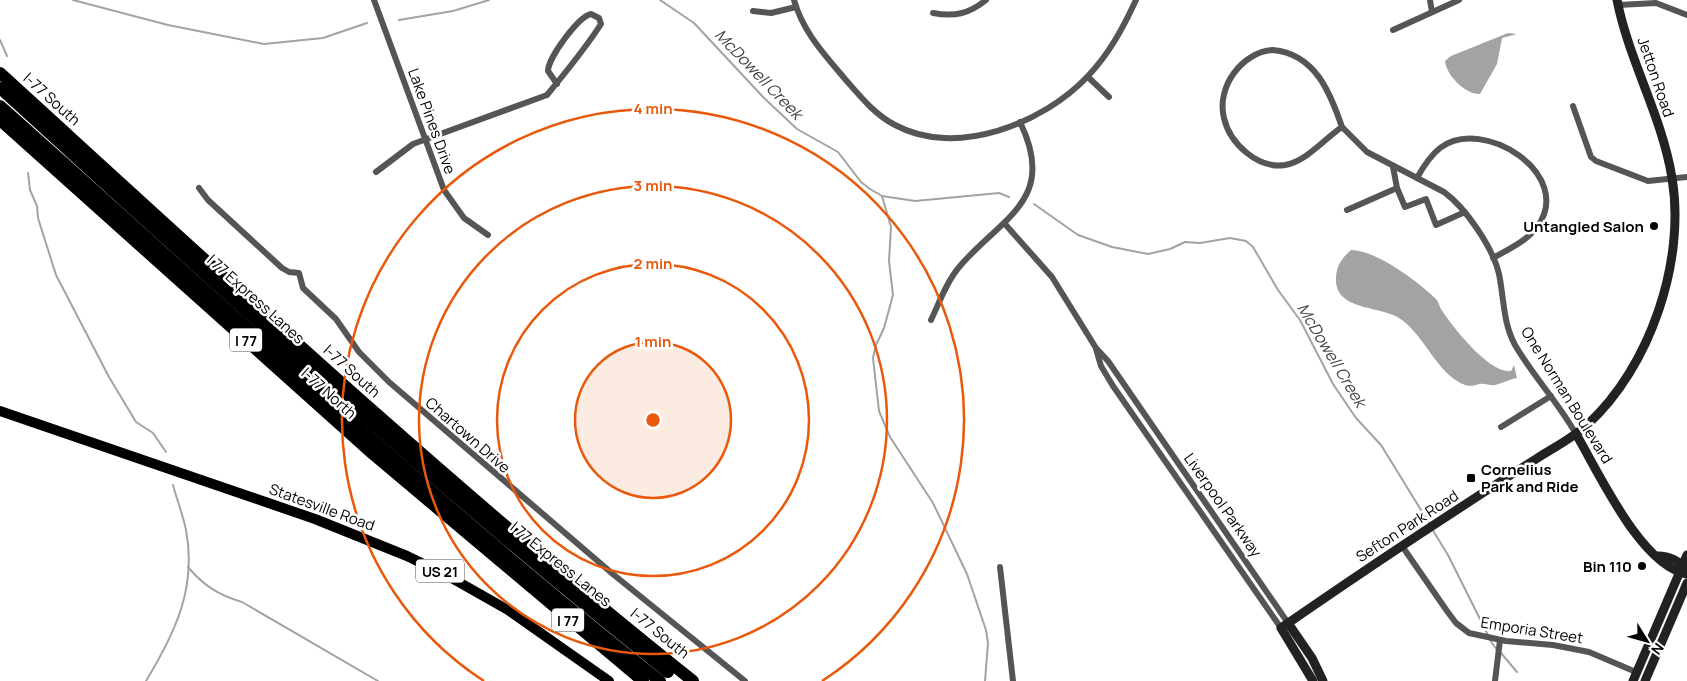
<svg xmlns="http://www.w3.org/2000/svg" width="1687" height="681" viewBox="0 0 1687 681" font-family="Manrope,sans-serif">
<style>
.water{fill:#a3a3a3}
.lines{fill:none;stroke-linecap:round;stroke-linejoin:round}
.stream{stroke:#a3a3a3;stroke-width:2}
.street{stroke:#555;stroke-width:6}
.secondary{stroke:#222;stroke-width:9}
.primary{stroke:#000;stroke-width:10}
.highway{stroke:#000;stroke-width:12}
.ring{fill:none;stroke:#e8590c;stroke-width:2.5}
.poi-dot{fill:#000;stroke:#fff;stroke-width:2}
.labels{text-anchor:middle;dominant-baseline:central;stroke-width:5;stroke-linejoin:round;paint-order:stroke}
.shield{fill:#fff;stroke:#4c4c4c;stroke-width:1}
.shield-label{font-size:14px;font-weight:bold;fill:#000}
.street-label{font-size:15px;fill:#000;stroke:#fff}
.poi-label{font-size:15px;font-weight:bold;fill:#000;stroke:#fff;text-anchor:end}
.water-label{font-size:16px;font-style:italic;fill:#444;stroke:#fff}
.centre{fill:#e8590c;stroke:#fff;stroke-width:2.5}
.ring-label{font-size:15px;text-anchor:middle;font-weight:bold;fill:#e8590c;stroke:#fff;stroke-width:5;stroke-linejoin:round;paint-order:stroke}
</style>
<rect width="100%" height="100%" fill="#fff"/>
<g class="water">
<path d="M1508,33L1517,34L1502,38L1497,64L1480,94C1466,95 1446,75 1445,61L1451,56Z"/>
<path d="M1351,250C1378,251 1417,281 1436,299C1439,302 1439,306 1441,309C1452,326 1489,374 1511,371L1514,365L1517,378C1510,379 1503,383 1495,385C1490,386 1485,383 1480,384C1475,385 1471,387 1465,385C1437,374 1426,338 1402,320C1384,305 1335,312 1336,279C1336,266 1342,258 1351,250Z"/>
</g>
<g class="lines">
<g class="stream">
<polyline points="73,0 168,25 264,44 323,38 367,23"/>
<polyline points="660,0 694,23 764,98 797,129 838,152 861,182 870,189 882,196 915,201 999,193 1009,197"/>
<polyline points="399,20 453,11 489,0"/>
<polyline points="0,40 7,56"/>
<polyline points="28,173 30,190 37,206 38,218 56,275 109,377 136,422 153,433 166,452"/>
<polyline points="882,196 891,227 889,261 893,295 884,328 876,345 873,358 879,411 890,437 933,503 967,574 986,630 988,643 985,681"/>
<polyline points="1034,204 1078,235 1112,247 1148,254 1170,249 1185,242 1200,243 1230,238 1246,241 1253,247 1278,290 1300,320 1333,384 1356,418 1381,445 1429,523"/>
<polyline points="1432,529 1448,555 1488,635"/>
<path d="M188,567C203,585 218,595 242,602L378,681"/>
<polyline points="1490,640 1497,650"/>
<polyline points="1501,653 1517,672"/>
<path d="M146,681C175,633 197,588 186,530C183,515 177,500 173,485"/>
</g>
<g class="street">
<polyline points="374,0 444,190 464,218 488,235"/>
<path d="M794,0C803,32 824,54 845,79C860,96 874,114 895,125C956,158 1043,124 1088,76C1109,54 1123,28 1136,0"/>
<polyline points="1430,0 1432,12"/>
<polyline points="1618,5 1656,3 1687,15"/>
<polyline points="753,11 771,13 796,7"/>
<path d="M933,13C954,17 969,14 986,0"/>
<polyline points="1393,30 1459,0"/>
<path d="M1273,50C1315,54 1330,92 1342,127C1324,139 1307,161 1285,165C1258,169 1230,144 1224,118C1216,87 1242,52 1273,50Z"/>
<polyline points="1088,77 1109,97"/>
<polyline points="1573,106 1591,157 1596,161 1648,181 1687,177"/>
<path d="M1342,127L1367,152L1444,192C1466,208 1493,248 1499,274C1504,298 1503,323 1515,345C1533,376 1558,402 1576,434"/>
<polyline points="1393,167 1397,188"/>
<path d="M376,172L413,144L547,95C566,72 585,49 601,24L599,18L591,14C578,17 548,58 548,71L557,84"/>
<path d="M1417,178C1423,167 1430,156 1440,148C1483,115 1576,175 1537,227C1527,241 1507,250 1493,258"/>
<polyline points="199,188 208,200 282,268 289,272 299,273 303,288 336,319 359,352 389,382 614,575 745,681"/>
<polyline points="1347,210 1397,188 1405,207 1426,199 1436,225 1465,212"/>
<polyline points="1005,224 1052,277 1096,348 1108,361 1288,623"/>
<path d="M931,320C940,301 947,281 960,266C1002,217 1058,200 1020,122"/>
<polyline points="1096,349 1101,366 1113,386 1281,628"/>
<polyline points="1501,427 1551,396"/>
<polyline points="1402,546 1447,611 1456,623 1469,633 1506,641 1553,645 1589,652 1636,672"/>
<polyline points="1000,567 1013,681"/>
<polyline points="1495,681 1500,640"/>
</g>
<g class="secondary">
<path d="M1576,434C1599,473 1641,566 1687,574"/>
<path d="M1658,556C1669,556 1680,561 1686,569"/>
<polyline points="1288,623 1312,658 1323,681"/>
<path d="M1313,681L1281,628C1336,590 1392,552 1449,515C1478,496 1507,477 1536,459C1553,448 1573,438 1588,424C1650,367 1686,261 1672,178C1662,116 1629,61 1617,0"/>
<polyline points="1633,681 1687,555"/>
<polyline points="1645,681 1687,583"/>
</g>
<polyline class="primary" points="0,411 315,519 407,556 448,576 508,610 609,681"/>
<g class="highway">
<path d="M0,73C227,280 453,490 693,681"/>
<path d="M0,88C219,287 436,488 668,672"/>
<path d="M0,106C218,300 431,500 660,681"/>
<polyline points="0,120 373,454 643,681"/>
</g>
</g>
<circle cx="653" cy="420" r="78" fill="#e8590c" fill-opacity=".12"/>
<g class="ring">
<circle cx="653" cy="420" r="78"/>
<circle cx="653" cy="420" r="156"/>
<circle cx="653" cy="420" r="234"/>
<path d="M484 681A311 311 0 1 1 822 681"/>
</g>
<g class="poi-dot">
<circle cx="1654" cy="226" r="5"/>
<rect x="1466" y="473" width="10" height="10" rx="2.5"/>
<circle cx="1642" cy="566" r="5"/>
</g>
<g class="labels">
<g class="shield">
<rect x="230" y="328.5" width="32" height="23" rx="4"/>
<rect x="416" y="559.5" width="48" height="23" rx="4"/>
<rect x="552" y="608.5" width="32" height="23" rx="4"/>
</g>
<g class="shield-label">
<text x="246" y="340">I 77</text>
<text x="440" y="571">US 21</text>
<text x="568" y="620">I 77</text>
</g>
<g class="street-label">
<text transform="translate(1656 77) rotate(71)">Jetton Road</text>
<text transform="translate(52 99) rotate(42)">I-77 South</text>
<text transform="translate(432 121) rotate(70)">Lake Pines Drive</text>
<text transform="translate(256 299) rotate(42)">I 77 Express Lanes</text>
<text transform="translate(352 371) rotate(42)">I-77 South</text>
<text transform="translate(329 393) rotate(42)">I-77 North</text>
<text transform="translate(1567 395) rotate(58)">One Norman Boulevard</text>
<text transform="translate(468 435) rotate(41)">Chartown Drive</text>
<text transform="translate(1223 505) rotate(55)">Liverpool Parkway</text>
<text transform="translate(322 507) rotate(20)">Statesville Road</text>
<text transform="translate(1407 526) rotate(-33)">Sefton Park Road</text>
<text transform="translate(561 564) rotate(39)">I 77 Express Lanes</text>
<text transform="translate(1532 630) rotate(9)">Emporia Street</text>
<text transform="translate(660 633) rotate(39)">I-77 South</text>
</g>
<g class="poi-label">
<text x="1644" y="226">Untangled Salon</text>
<text x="1481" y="469" text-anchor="start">Cornelius<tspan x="1481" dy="17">Park and Ride</tspan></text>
<text x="1632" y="566">Bin 110</text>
</g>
<g class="water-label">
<text transform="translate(759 74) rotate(46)">McDowell Creek</text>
<text transform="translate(1332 355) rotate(59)">McDowell Creek</text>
</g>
</g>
<circle cx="653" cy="420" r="8" class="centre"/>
<g class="ring-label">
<text x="653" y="114">4 min</text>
<text x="653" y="191">3 min</text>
<text x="653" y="269">2 min</text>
<text x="653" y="347">1 min</text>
</g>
<g transform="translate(1647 641) rotate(127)" stroke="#ffffff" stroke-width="4" paint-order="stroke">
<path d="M0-4L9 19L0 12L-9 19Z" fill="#000000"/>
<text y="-8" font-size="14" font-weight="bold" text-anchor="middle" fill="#000000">N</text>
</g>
</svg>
